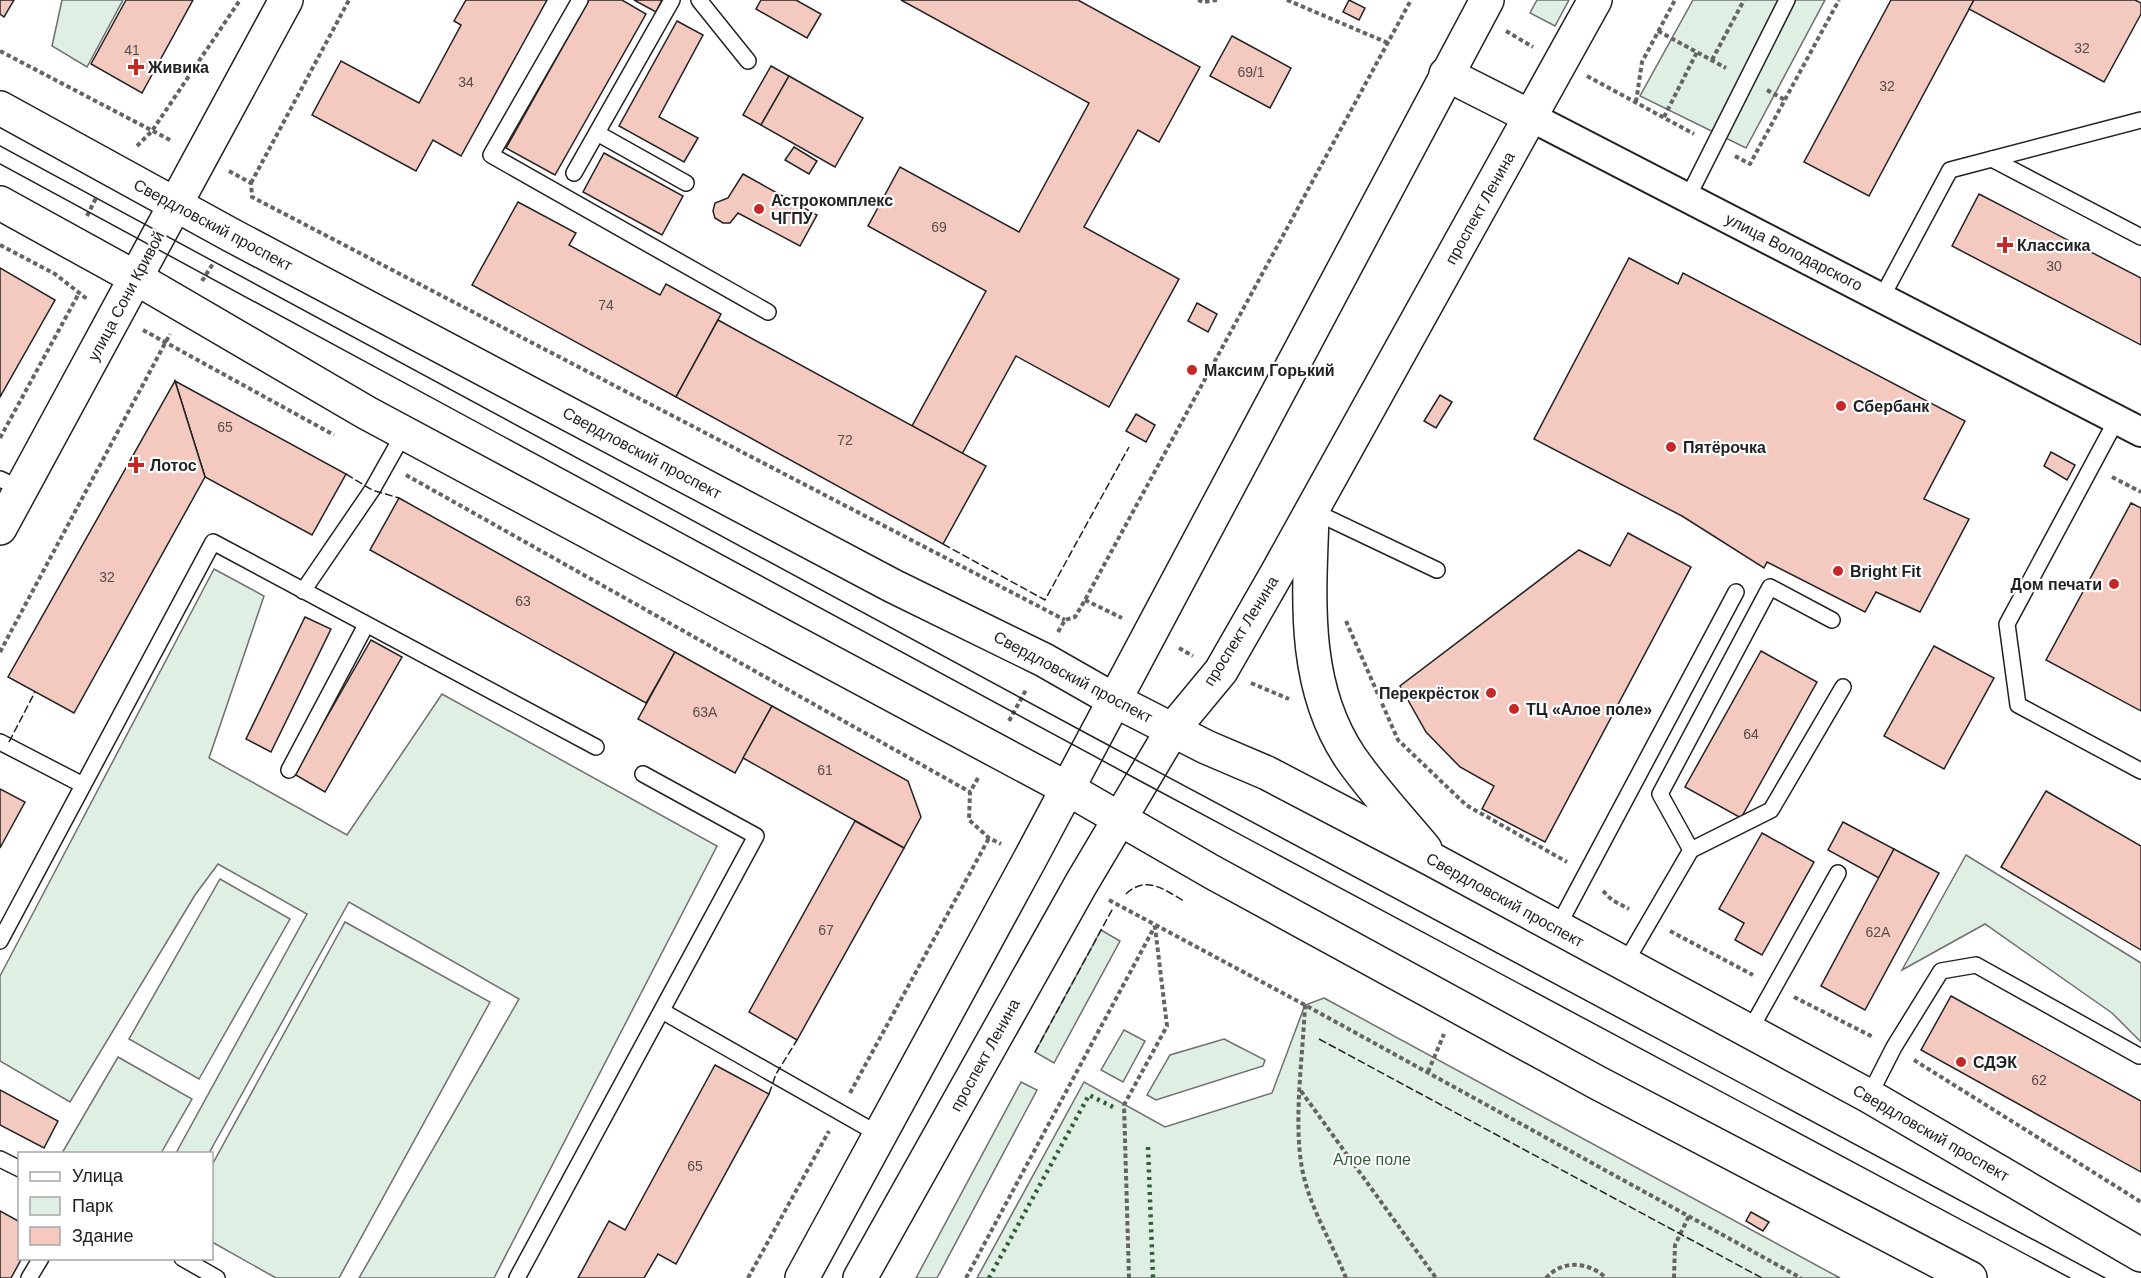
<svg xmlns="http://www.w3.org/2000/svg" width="2141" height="1278" viewBox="0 0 2141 1278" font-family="Helvetica,sans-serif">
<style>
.green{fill:#e0efe3;stroke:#6f6f6f;stroke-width:1.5}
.building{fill:#f3c9c0;stroke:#222;stroke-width:1.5}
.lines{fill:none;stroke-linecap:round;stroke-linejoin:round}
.lane-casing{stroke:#222;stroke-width:18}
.street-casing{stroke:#222;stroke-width:32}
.secondary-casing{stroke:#222;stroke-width:36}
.primary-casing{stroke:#222;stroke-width:36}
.path{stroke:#646464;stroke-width:4;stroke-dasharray:4.5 3;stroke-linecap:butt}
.lane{stroke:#fff;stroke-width:15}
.street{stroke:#fff;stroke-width:28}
.secondary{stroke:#fff;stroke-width:33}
.primary{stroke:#fff;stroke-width:33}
.tram{stroke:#222;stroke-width:1.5}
.hedge{stroke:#2f5e38;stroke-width:4.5;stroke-dasharray:3 4.5;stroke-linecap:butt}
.fence{stroke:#222;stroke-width:1.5;stroke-dasharray:8 3;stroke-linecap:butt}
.poi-dot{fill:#c62828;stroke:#fff;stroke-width:2}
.labels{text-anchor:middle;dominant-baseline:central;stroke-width:4.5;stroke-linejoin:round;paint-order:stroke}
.number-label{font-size:14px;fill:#564c4a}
.poi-label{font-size:16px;font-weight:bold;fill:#222;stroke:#fff;text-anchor:start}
.street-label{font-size:16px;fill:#222;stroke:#fff}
.park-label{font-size:16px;fill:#2f5e38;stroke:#fff}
</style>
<rect width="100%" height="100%" fill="#fff"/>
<g class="green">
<polygon points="62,0 123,0 87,67 52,46"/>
<polygon points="1537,0 1569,0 1555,26 1530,13"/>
<polygon points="1693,0 1825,0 1746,148 1640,96"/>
<polygon points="214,569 264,596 209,758 347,835 442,694 717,846 494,1278 359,1278 519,999 349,902 209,1153 176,1153 307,914 218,864 195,895 70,1102 0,1061 0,976"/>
<polygon points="1966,855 2141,963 2141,1042 2112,1013 1985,924 1902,970"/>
<polygon points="220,879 290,919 199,1079 129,1039"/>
<polygon points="345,922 490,1002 339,1278 276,1278 212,1242 212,1165"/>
<polygon points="1101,930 1120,941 1054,1063 1035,1052"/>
<polygon points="1324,998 1840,1278 977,1278 1084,1082 1165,1127 1272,1093 1305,1005"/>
<polygon points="1124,1030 1145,1041 1123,1082 1101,1070"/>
<polygon points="1224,1039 1265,1060 1263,1066 1156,1100 1147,1095 1170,1055"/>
<polygon points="118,1057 192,1099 161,1153 62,1153"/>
<polygon points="1021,1082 1037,1090 937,1278 916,1278"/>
</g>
<g class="building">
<polygon points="0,0 14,0 4,17 0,14"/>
<polygon points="126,0 193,0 142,93 91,64"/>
<polygon points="466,0 547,0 461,156 433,140 416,171 312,115 341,61 419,103 461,25 454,21"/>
<polygon points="589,0 622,0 646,14 555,175 506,148"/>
<polygon points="634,0 662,0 656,12"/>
<polygon points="761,0 796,0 821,14 807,38 756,9"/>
<polygon points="901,0 1078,0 1200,67 1159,142 1138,130 1084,227 1179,279 1109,407 1016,356 962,454 912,426 986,291 868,226 900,167 1019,232 1089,103"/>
<polygon points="1349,0 1365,8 1359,20 1343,12"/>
<polygon points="1891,0 1974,0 1869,196 1804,162"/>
<polygon points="1974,0 2135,0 2141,3 2141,14 2104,82 1969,9"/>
<polygon points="677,21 703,35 659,117 698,138 684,162 619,126"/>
<polygon points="1232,36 1291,68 1270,108 1210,76"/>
<polygon points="771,66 789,76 761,125 743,115"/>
<polygon points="789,76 863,118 835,167 761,125"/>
<polygon points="794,147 817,161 809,174 785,160"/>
<polygon points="604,153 683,196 662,235 583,192"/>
<polygon points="743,174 817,215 800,246 738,213 730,223 723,223 715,218 713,211 715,203 728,198"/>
<polygon points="1979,194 2141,278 2141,345 1952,246"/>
<polygon points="518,202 576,233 569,245 660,295 666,284 721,314 676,397 472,285"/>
<polygon points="1629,258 1678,284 1683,273 1965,421 1924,499 1969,519 1920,612 1876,592 1865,612 1767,562 1764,568 1682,516 1534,439"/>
<polygon points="0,268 55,300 0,397"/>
<polygon points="1197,303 1217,314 1208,332 1188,321"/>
<polygon points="718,320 986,466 943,544 676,397"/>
<polygon points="175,381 346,474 312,535 205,477"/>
<polygon points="175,381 205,477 74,713 8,677"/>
<polygon points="1440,395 1452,402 1436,428 1424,421"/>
<polygon points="1136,414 1155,425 1146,442 1126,431"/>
<polygon points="2051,452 2075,465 2067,480 2044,466"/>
<polygon points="399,498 675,652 646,703 370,550"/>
<polygon points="2131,503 2141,508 2141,711 2046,660"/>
<polygon points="1628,533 1691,567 1545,842 1482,809 1494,786 1460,767 1426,732 1400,686 1579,550 1610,566"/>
<polygon points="305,617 331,629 271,752 246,739"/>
<polygon points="371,640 402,657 325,792 294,774"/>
<polygon points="1934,646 1994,678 1944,769 1884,736"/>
<polygon points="1761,651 1817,682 1741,818 1685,787"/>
<polygon points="675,652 772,706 735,773 638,719"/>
<polygon points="772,706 908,781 921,817 904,848 743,758"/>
<polygon points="0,789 25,802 0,848"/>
<polygon points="2046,791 2141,846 2141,950 2001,867"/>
<polygon points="855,821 904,848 797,1040 749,1012"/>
<polygon points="1843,822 1894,849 1879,878 1828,850"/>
<polygon points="1762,833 1814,862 1762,955 1735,940 1744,923 1719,909"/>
<polygon points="1894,849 1939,873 1865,1010 1821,986"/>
<polygon points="1951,996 2141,1101 2141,1172 1921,1050"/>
<polygon points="715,1065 769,1094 676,1264 658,1254 644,1278 578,1278 609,1221 625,1230"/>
<polygon points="0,1090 58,1121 44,1148 0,1125"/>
<polygon points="0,1211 20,1222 20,1258 22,1258 11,1278 0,1278"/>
<polygon points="1751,1212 1769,1222 1763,1231 1746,1221"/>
</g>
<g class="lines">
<defs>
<g id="lane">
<polyline points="580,0 491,155 768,312"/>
<polyline points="699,0 748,61"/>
<polyline points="597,133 686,183"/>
<polyline points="1992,159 2141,237"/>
<polyline points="574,173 672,0"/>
<polyline points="1688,197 1787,0"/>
<polyline points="1882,297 1950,170 2141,120"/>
<polyline points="2117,419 2007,624 2018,705 2141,771"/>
<polyline points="0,479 21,489"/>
<polyline points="1313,511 1437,570"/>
<polyline points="303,591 372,490 404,433"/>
<polyline points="0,742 83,785"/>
<polyline points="289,770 366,625"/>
<polyline points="1691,850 1660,794 1770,587 1832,620"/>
<polyline points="1557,928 1736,592"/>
<polyline points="0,941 213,542 596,747"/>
<polyline points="1624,965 1691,850 1771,810 1843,687"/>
<polyline points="662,1011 880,1135"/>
<polyline points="1749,1032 1838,873"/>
<polyline points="1869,1096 1894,1047 1941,971 1976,965 2139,1056"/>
<polyline points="0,1159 20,1169"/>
<polyline points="182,1258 217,1278"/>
<polyline points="29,1278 41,1258"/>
<polyline points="517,1278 756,836 643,774"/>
</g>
<polyline id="street" points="1531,117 2141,432"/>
<polyline id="secondary" points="0,528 286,0"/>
<g id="primary">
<polyline points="1446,74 1531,117"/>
<polyline points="0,108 231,235 893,586 1044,660 1114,700 1206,747 1267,773 1433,860 1869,1096 2141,1255"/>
<polyline points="0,203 136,278 367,413 1068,789 1212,872 1598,1083 1970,1278"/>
<path d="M1312,518C1309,599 1302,685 1350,757C1372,789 1400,819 1425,849"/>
<polyline points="802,1278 1030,859 1487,0"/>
<polyline points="860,1278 1081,884 1173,729 1221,671 1276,575 1595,0"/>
</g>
</defs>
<use href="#lane" class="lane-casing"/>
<use href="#street" class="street-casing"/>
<use href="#secondary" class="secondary-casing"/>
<use href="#primary" class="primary-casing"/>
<g class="path">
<polyline points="1198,0 1203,2 1217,0"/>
<polyline points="1287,0 1388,43"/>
<polyline points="1506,31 1533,47"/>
<polyline points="1658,31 1726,68"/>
<polyline points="0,51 172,141"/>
<polyline points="1712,60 1744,0"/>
<polyline points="1587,76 1694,134"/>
<polyline points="1767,90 1785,100"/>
<polyline points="1636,102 1642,62 1675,0"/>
<polyline points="1664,117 1697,52"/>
<polyline points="137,146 152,131 240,0"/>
<polyline points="1735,156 1750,164 1839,0"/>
<polyline points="229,171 251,183 252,197 1065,620"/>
<polyline points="251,183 349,0"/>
<polyline points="87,216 97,196"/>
<polyline points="0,245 55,274 87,299"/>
<polyline points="202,281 214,262"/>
<polyline points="143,330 334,435"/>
<polyline points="0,438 78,295"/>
<polyline points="406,475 970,792"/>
<polyline points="2112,477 2141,492"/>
<polyline points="1085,600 1122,618"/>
<polyline points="1346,621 1398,740 1466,805 1567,862"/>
<polyline points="1058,632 1065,620 1075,617 1085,600 1411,0"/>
<polyline points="1179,648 1193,656"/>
<polyline points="0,652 170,334"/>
<polyline points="1251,683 1289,699"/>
<polyline points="1009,721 1027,688"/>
<polyline points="978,778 970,792 969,820 989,838 1001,844"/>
<polyline points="1603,891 1612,900 1629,909"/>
<polyline points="1109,900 1305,1005 1801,1278"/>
<polyline points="1670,931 1753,975"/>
<polyline points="1794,997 1873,1037"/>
<path d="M1305,1005C1303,1053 1294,1115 1301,1162C1307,1204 1331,1240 1346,1278"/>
<polyline points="1914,1060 2141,1202"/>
<polyline points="1428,1072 1444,1034"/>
<polyline points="1301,1091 1436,1278"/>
<polyline points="850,1093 989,838"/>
<polyline points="748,1278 829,1131"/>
<polyline points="966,1278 1155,926"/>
<polyline points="1129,1278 1124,1105 1167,1026 1155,927"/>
<path d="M1546,1278C1563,1259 1589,1262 1606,1278"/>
<polyline points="1674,1278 1675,1245 1689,1216"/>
</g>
<use href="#lane" class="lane"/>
<use href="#street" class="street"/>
<use href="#secondary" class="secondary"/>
<use href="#primary" class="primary"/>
<g class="tram">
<polyline points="0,146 1095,738 2105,1278"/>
<polyline points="0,164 1142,782 2070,1278"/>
</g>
<g class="hedge">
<polyline points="1148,1147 1153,1278"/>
<polyline points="989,1278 1089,1095 1113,1107"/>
</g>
<g class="fence">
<polyline points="346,474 372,490 399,498"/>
<polyline points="943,544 1045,600 1129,447"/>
<polyline points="9,742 35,692"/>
<path d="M1126,894C1146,875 1163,889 1184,901"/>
<polyline points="1319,1039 1762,1278"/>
<polyline points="1035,1052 1113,908"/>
<polyline points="769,1094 776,1074 797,1040"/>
</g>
</g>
<g class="poi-dot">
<path d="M133 58h6v6h6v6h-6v6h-6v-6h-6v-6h6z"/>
<circle cx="759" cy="209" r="6"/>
<path d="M2002 236h6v6h6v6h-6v6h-6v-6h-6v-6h6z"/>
<circle cx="1192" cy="370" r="6"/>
<circle cx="1841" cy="406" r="6"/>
<circle cx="1671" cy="447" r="6"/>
<path d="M133 456h6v6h6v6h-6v6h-6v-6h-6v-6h6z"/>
<circle cx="1838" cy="571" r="6"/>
<circle cx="2114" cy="584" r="6"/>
<circle cx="1491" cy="693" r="6"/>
<circle cx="1514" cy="709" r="6"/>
<circle cx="1961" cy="1062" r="6"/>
</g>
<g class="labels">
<g class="number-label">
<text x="2082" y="48">32</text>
<text x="132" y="50">41</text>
<text x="1251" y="72">69/1</text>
<text x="466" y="82">34</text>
<text x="1887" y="86">32</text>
<text x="939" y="227">69</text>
<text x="2054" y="266">30</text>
<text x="606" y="305">74</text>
<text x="225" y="427">65</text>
<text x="845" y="440">72</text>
<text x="107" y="577">32</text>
<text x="523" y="601">63</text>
<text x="705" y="712">63А</text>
<text x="1751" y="734">64</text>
<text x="825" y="770">61</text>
<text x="826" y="930">67</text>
<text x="1878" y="932">62А</text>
<text x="2039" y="1080">62</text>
<text x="695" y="1166">65</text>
</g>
<g class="poi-label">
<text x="148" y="67">Живика</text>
<text x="771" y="200">Астрокомплекс<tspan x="771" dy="18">ЧГПУ</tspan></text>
<text x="2017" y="245">Классика</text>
<text x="1204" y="370">Максим Горький</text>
<text x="1853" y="406">Сбербанк</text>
<text x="1683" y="447">Пятёрочка</text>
<text x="150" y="465">Лотос</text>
<text x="1850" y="571">Bright Fit</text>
<text x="2102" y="584" text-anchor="end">Дом печати</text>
<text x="1479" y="693" text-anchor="end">Перекрёсток</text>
<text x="1526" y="709">ТЦ «Алое поле»</text>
<text x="1973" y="1062">СДЭК</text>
</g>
<g class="street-label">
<text transform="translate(1480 208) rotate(-61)">проспект Ленина</text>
<text transform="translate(213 225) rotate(28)">Свердловский проспект</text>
<text transform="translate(1794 252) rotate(27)">улица Володарского</text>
<text transform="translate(126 296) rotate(-62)">улица Сони Кривой</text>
<text transform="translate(642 453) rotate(28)">Свердловский проспект</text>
<text transform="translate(1241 631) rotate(-58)">проспект Ленина</text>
<text transform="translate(1073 677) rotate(28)">Свердловский проспект</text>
<text transform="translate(1505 900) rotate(29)">Свердловский проспект</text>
<text transform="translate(985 1055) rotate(-61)">проспект Ленина</text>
<text transform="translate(1931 1133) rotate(30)">Свердловский проспект</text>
</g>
<g class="park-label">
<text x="1372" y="1159">Алое поле</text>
</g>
</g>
<rect x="18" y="1152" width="195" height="108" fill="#ffffff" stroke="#a7a7a7" stroke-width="1.5"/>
<rect x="30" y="1172" width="30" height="9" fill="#ffffff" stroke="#a7a7a7" stroke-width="1.5"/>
<text x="72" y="1182" font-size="18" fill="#222222">Улица</text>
<rect x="30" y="1197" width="30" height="18" fill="#e0efe3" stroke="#a7a7a7" stroke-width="1.5"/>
<text x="72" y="1212" font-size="18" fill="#222222">Парк</text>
<rect x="30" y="1227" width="30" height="18" fill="#f3c9c0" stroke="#a7a7a7" stroke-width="1.5"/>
<text x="72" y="1242" font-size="18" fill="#222222">Здание</text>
</svg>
